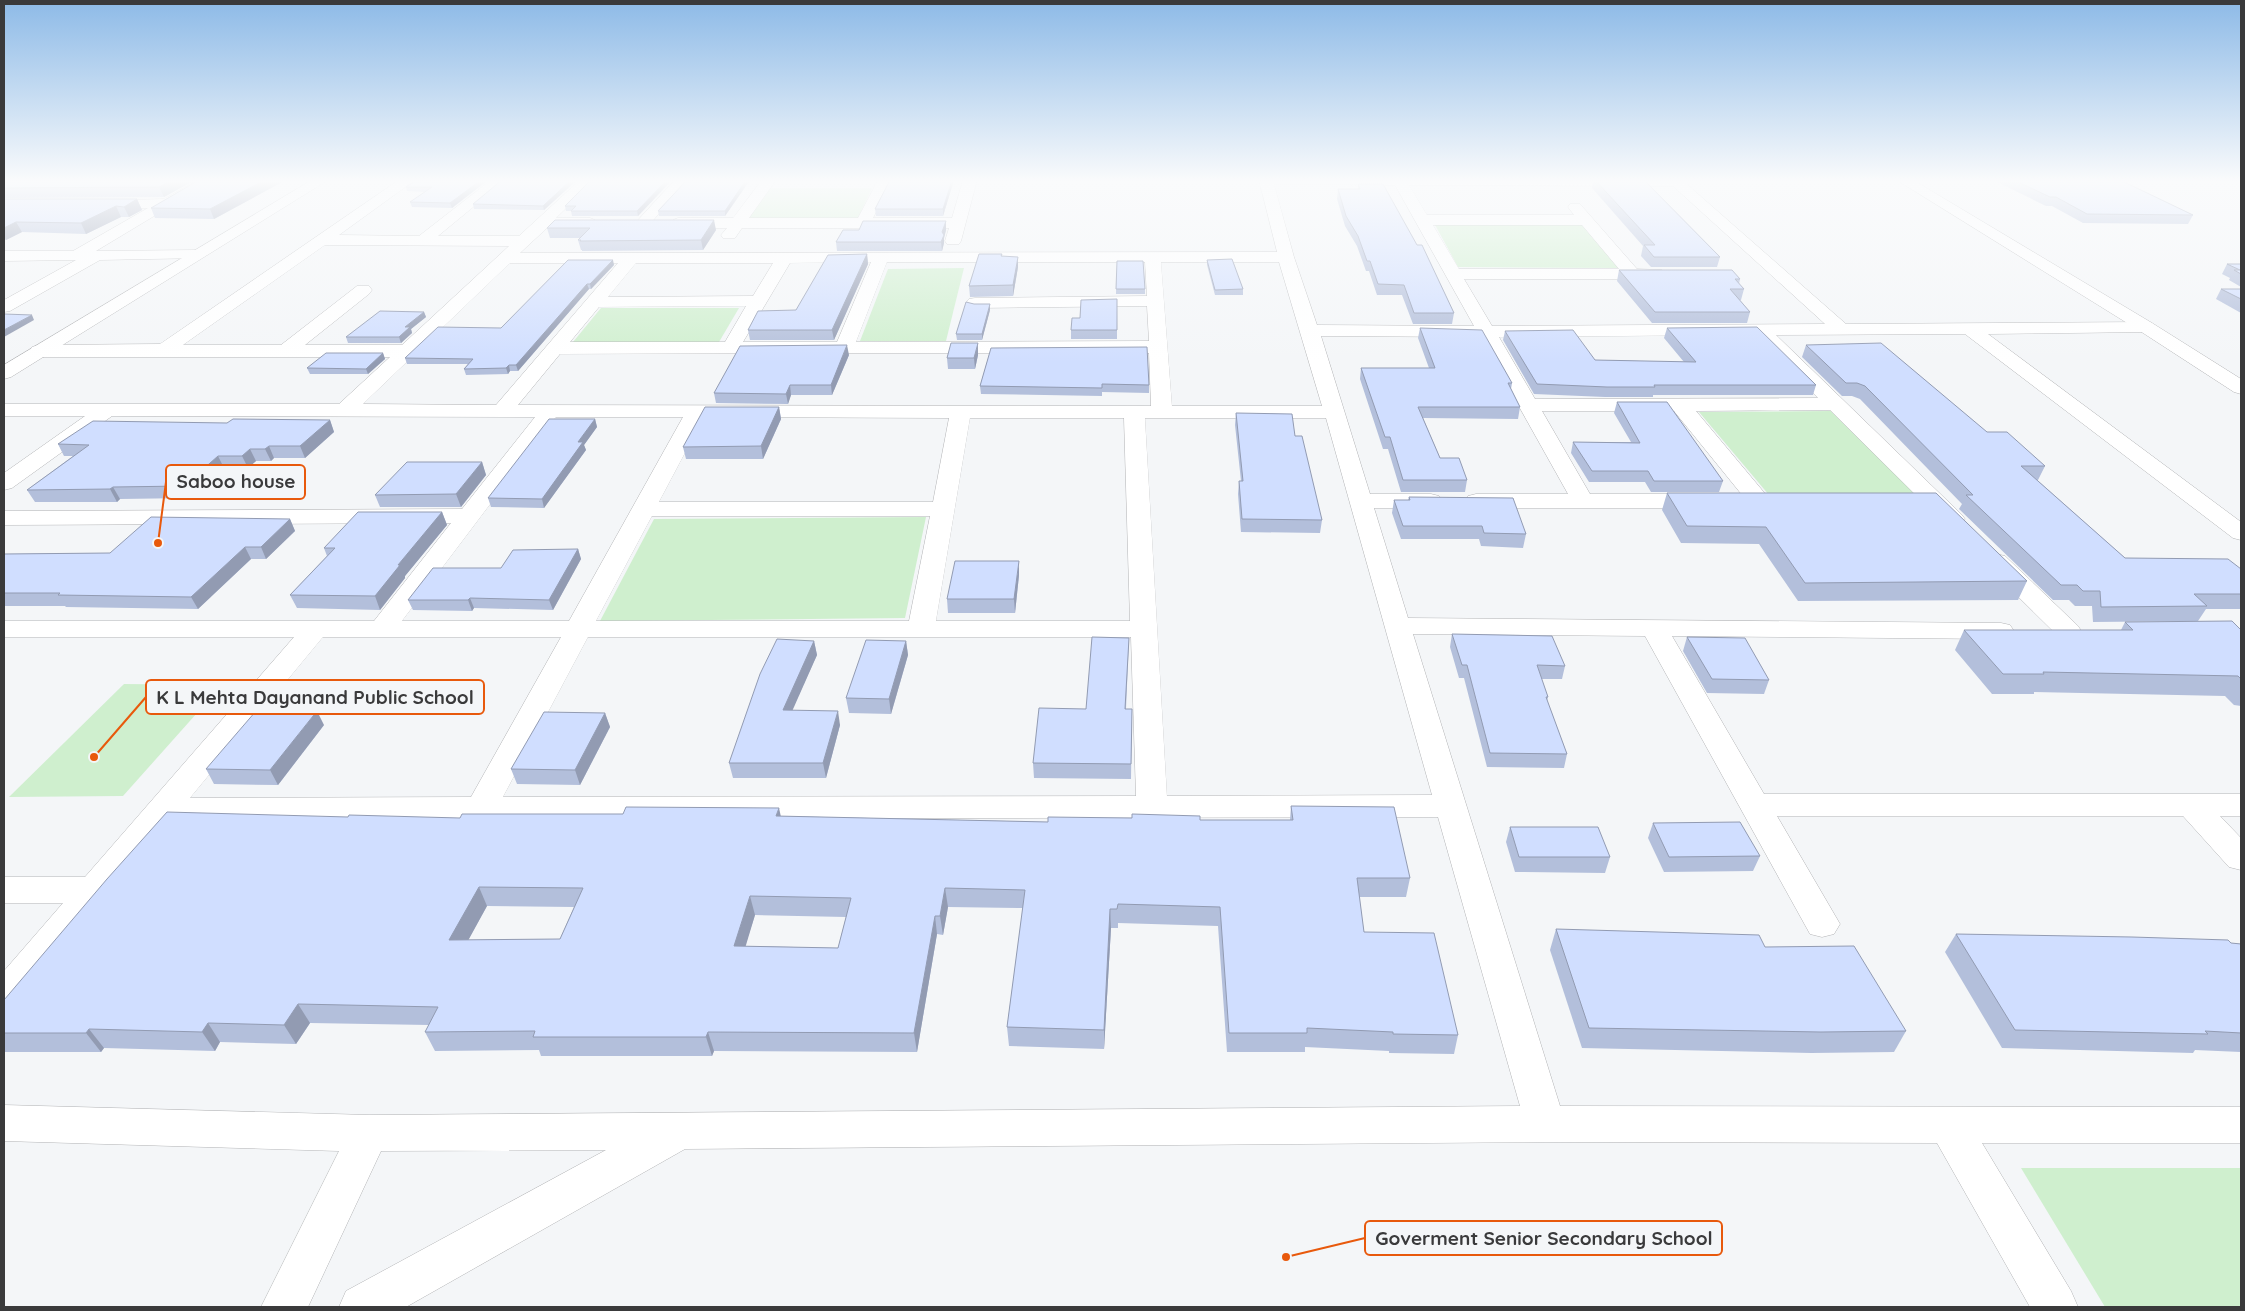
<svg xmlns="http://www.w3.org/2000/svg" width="2245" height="1311" viewBox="0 0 2245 1311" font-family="Quicksand,sans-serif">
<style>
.green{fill:#cfefce}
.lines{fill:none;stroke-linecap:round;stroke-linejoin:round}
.minor-casing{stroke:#b3b4b6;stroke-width:1}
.tertiary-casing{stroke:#b3b4b6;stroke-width:1}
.minor{fill:#fff;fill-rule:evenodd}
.tertiary{fill:#fff;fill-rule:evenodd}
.wall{fill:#b3bfdb;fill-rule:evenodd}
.shaded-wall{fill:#929bb2}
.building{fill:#d0deff;stroke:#929bb2;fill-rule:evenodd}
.leader{fill:none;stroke:#e8590c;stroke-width:2}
.callout-dot{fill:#e8590c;stroke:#f4f6f8;stroke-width:2}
.callout{fill:#f4f6f8;stroke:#e8590c;stroke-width:2}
.callout-label{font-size:19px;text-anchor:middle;font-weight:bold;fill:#3a3a3b}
</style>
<rect width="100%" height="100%" fill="#f4f6f8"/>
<g class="green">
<polygon points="768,188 872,188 857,220 746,221"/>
<polygon points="1434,223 1583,224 1619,268 1458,267"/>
<polygon points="964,268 946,341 860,341 888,269"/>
<polygon points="601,308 739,308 719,342 573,342"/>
<polygon points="1832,411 1917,494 1769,495 1699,412"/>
<polygon points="926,517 905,618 600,621 654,519"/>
<polygon points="124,684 222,685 123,796 9,797"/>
<polygon points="2021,1168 2241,1168 2241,1307 2105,1307"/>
</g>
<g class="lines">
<defs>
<g id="minor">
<polygon points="198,180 214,180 96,251 195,250 201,252 203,255 201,258 100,260 10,311 4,312 4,300 76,260 4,261 4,251 73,251 148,208 103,208 98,207 96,204 98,201 164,199"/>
<path d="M399,180H415L339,235L419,236L491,180H506L438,236H519L580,180H595L556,218H590L595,220L598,223L595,226L547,228L520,253L1277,252L1259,180H1682L1846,324L2146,322L2152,323L2155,327L2152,331L2146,332L1988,334L2241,522V540L2233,538L1965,334L1776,335L1961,514L1965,519L1961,524L1953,526L1945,524L1830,410L1696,411L1767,496L1771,501L1767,506L1759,508L1751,506L1674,411H1542L1590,494H1701L1709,496L1713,501L1709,506L1701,508H1476L1468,506L1464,501L1468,496L1476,494H1568L1480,337L1321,336L1370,494H1431L1439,496L1443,501L1439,506L1431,508H1374L1408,618L2001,623L2010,625L2014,631L2010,637L2001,639L1672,636L1764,794H2241V816H2220L2241,838V870L2229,867L2183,816H1777L1840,924L1834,934L1822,937L1810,934L1645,636L1413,634L1560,1106L2241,1107V1143H1982L2071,1291L2078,1307H2030L1937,1143L1545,1142L685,1149L406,1307H339L346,1291L606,1150L381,1151L308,1307H261L339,1151L4,1141V1105L369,1115L1520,1106L1438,817L171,820L17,1007L4,1011V971L63,903H4V877H85L294,637H4V621H374L451,523L4,525V511L462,509L535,417L112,416L12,488L4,490V473L85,416H4V404H339L390,357H39L32,355L30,351L32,347L39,345L160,344ZM1274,184L1395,185L1474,326L1317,325L1294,257ZM1409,185L1673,186L1825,324L1492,326L1464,279H1656L1662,278L1664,274L1662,270L1637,269L1580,204H1570L1568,207L1574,215H1427ZM1433,225H1582L1619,269H1459ZM325,245L509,246L402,345H305L369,294L372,290L369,286H357L281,345H183ZM871,262L837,342H743L790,263ZM887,262H1145L1147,296L975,298L969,299L966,303L969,307L975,308L1147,306L1149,341L856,342ZM1161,262H1279L1322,406H1172ZM510,263H618L496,405L363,404ZM636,263H773L753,296L608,297ZM746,306L725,342H570L599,307ZM1755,335L1818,398L1535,399L1499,337ZM842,353H1149L1151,406L518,405L560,354ZM556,417H683L569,621H402ZM704,417L949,418L933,502H659ZM970,418H1124L1130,621H936ZM1145,418H1326L1432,795L1167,796ZM652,516H930L909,621H596ZM323,637H561L471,797L190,798ZM588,637H1131L1136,796L503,797Z"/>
<polygon points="675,180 689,180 648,226 638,226 635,223 638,220"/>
<polygon points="762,180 776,180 749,218 858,218 878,180 892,180 873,218 952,218 963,180 977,180 961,241 959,244 947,244 945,241 949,228 742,228 735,238 723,238 721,235 727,228 678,228 673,226 670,223 673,220 678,218 733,218"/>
<polygon points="1996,554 2005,556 2078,626 2082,632 2078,638 2069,640 2060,638 1987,566 1984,561 1987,556"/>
</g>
<g id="tertiary">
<polygon points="312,180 328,180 11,377 4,379 4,365"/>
<polygon points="1897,180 1913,180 2152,323 2241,379 2241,394 2234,392 2140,331"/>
</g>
</defs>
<use href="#minor" class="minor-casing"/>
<use href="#tertiary" class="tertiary-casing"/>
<use href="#minor" class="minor"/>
<use href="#tertiary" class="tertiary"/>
</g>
<g class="wall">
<polygon points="4,180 193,181 164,197 4,198"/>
<polygon points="417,180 488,180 452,208 412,207 410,202 426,192 407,191 406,187"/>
<polygon points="577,180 544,210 474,209 473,204"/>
<polygon points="591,180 672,180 638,216 572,216 571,211 566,211 565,206"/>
<polygon points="687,180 750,180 725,216 659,216 658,211"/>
<polygon points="890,180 954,180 943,216 876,216 875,209"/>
<polygon points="1594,180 1644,180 1720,257 1717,267 1651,267 1641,256 1643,246 1592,188"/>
<polygon points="1993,180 2120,180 2193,215 2188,224 2083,223 2052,206 2046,206"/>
<polygon points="282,182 214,219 155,218 151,208"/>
<polygon points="1358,184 1454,313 1452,324 1413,324 1402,295 1377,295 1369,271 1366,271 1357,246 1345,226 1337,199 1338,189 1358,189"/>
<polygon points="4,199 137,199 142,210 129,217 121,217 86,234 22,232 6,240 4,240"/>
<polygon points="555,220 716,230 703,250 582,251 582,250 581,250 578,240 580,238 550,238 547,228"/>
<polygon points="946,230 944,238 944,243 942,251 837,251 836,242"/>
<polygon points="867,254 868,264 834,340 750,340 748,330 796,310"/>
<polygon points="1002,256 1018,267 1013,296 970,297 969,286"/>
<polygon points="1207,260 1243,289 1243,295 1215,295 1207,265"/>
<polygon points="1117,261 1145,289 1145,294 1116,294"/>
<polygon points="2227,264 2241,264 2241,287 2229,280 2230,278 2222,274"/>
<polygon points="614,265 591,289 589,289 518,371 510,371 508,374 466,375 464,369 468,364 407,364 405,358 501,328"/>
<polygon points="1619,270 1740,279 1739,284 1744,289 1741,300 1740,300 1750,312 1747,323 1652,323 1617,281"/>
<polygon points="2221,289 2241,289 2241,313 2216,299"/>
<polygon points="1117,299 1117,339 1071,339 1071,330 1080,318"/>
<polygon points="990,310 982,340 957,340 956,334"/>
<polygon points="424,312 426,317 411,329 412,333 401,343 348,343 346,337"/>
<polygon points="1420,328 1512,383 1511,389 1520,407 1518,419 1423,418 1440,458 1467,480 1465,492 1401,492 1388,449 1383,449 1360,379 1361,368 1429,368 1418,338"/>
<polygon points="1667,328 1816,385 1813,395 1653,395 1653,397 1605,397 1534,394 1503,340 1505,331 1595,360 1684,362 1664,338"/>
<polygon points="978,343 978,355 975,369 948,369 947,358"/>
<polygon points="1806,345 1987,432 2045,466 2038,480 2037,480 2125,558 2241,569 2241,609 2206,609 2198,621 2093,622 2092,606 2075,606 2069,600 2053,600 1959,509 1962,504 1860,399 1852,396 1842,396 1802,357"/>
<polygon points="991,348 1149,385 1149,393 1102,392 1102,396 981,394 980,386"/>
<polygon points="383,353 385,359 368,374 310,374 307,368"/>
<polygon points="849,355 832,395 791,395 788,404 716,403 714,393"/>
<polygon points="1617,402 1723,481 1719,492 1651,492 1645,482 1589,482 1571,453 1573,442 1631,442 1614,413"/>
<polygon points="779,407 781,419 763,459 686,459 683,447"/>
<polygon points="1236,413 1295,436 1322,520 1320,533 1241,532 1238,494 1239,481 1241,481 1235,425"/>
<polygon points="595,419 597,427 584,445 586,450 544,508 491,507 488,498"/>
<polygon points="330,420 334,432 305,458 274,458 271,461 256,461 248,468 224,468 190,498 120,499 117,502 35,502 27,490 73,456 64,456 58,444 227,423"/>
<polygon points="482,462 486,475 461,507 380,507 375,495"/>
<polygon points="1667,493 2027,581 2018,600 1798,601 1759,544 1681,543 1662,510"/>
<polygon points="1409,497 1526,534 1523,548 1481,546 1479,539 1401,539 1392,513 1394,500 1408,500"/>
<polygon points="442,512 447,525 405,576 405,578 380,610 297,608 290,595 327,556 324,548"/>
<polygon points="290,519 295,531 266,559 251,559 198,609 66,607 65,606 4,606 4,554 110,553"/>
<polygon points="578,549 581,559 553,610 474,608 472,611 413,610 408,600 501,568"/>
<polygon points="1019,575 1015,613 948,613 947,599"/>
<polygon points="2125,622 2241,630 2241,706 2234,705 2225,696 2034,692 2034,694 1992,694 1955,650 1964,630 2121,630"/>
<polygon points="1452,634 1565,666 1562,679 1541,679 1548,697 1547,701 1567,754 1564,768 1487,767 1464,678 1459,678 1450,647"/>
<polygon points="1687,637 1769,680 1764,694 1707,693 1683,651"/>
<polygon points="1129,638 1126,709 1132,709 1131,779 1034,778 1033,763 1086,709"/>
<polygon points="814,641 817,655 792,710 840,725 826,778 733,778 729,763"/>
<polygon points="906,641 908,655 891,714 849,713 846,698"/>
<polygon points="605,713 610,727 580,785 517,784 511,769"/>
<polygon points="324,725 278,785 214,784 206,769"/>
<path d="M1291,806L1410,878L1406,897H1359L1364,932L1458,1035L1454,1054L1389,1053V1051L1305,1047V1052H1227L1218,926L1118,923V928H1111L1104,1049L1009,1046L1007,1027L1023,908L948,907L943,935L937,934L917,1052L714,1051L712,1056H541L539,1050L435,1051L425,1032L429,1025L310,1023L296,1044L220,1042L215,1051L104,1048L101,1052H4V1000L348,817L460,818L780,816L1048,822L1290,820ZM487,906L574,907L560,939L468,940ZM755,915L846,917L838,948L745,946Z"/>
<polygon points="1653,823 1760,856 1753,871 1664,872 1648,838"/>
<polygon points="1510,827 1610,857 1605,873 1515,872 1506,842"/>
<polygon points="1556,929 1765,947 1906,1031 1894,1052 1811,1053 1582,1048 1550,950"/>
<polygon points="1956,934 2241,944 2241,1052 2195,1050 2193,1053 2002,1048 1945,952"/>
</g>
<g class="shaded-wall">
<polygon points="172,180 192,180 193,181 164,197 159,187"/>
<polygon points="265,180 281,180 282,182 214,219 210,209"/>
<polygon points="481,180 488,180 452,208 450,203"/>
<polygon points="571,180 577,180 544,210 543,206"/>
<polygon points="667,180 672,180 638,216 637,211"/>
<polygon points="746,180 750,180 725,216 725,211"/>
<polygon points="952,180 954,180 943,216 943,209"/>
<polygon points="137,199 142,210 129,217 124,207"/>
<polygon points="116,206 121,217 86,234 81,223"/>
<polygon points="714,220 716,230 703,250 701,240"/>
<polygon points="946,221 946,230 944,238 944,243 942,251 941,242 942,232"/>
<polygon points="16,222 22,232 6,240 4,236 4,228"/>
<polygon points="867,254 868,264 834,340 832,330"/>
<polygon points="1018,257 1018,267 1013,296 1013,285"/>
<polygon points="613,260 614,265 591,289 590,284"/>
<polygon points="587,284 589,289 518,371 516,365"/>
<polygon points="990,304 990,310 982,340 982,334"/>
<polygon points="424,312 426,317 411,329 412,333 401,343 399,337 405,327"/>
<polygon points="32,315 34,320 4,337 4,330"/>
<polygon points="978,343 978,355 975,369 974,358"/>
<polygon points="847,345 849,355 832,395 831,385"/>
<polygon points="383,353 385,359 368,374 366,369"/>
<polygon points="509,365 510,371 508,374 506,368"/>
<polygon points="790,385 791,395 788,404 786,394"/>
<polygon points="779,407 781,419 763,459 761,446"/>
<polygon points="595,419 597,427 584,445 586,450 544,508 542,499 578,442"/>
<polygon points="330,420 334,432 305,458 300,446"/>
<polygon points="269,446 274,458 271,461 265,449"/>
<polygon points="250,449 256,461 248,468 242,456"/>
<polygon points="218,456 224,468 190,498 184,486"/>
<polygon points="482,462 486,475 461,507 456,494"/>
<polygon points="113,487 120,499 117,502 110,489"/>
<polygon points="442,512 447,525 405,576 405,578 380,610 375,596 398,565"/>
<polygon points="290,519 295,531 266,559 261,547"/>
<polygon points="245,547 251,559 198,609 191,597"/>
<polygon points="578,549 581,559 553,610 549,600"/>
<polygon points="1019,561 1019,575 1015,613 1014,599"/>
<polygon points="470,598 474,608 472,611 468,600"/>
<polygon points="814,641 817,655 786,725 783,710"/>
<polygon points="906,641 908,655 891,714 889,699"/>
<polygon points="317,711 324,725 278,785 270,770"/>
<polygon points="838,711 840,725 826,778 823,763"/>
<polygon points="605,713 610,727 580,785 575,770"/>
<polygon points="779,808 783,826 776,816"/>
<polygon points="479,887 487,906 458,959 449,940"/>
<polygon points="945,888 948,907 943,935 940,916"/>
<polygon points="750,896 755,915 740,965 734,946"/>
<polygon points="1110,909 1111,928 1104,1049 1104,1030"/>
<polygon points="935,916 937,934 917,1052 914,1033"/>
<polygon points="298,1004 310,1023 296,1044 284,1025"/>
<polygon points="208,1023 220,1042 215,1051 202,1032"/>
<polygon points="89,1029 104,1048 101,1052 86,1033"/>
<polygon points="708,1032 714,1051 712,1056 706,1037"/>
</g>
<g class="building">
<polygon points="4,180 172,180 159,187 4,188"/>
<polygon points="199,180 265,180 210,209 151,208"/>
<polygon points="417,180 481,180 450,203 410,202 432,187 406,187"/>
<polygon points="502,180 571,180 543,206 473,204"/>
<polygon points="591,180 667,180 637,211 571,211 576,206 565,206"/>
<polygon points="687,180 746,180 725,211 658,211"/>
<polygon points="890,180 952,180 943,209 875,209"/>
<polygon points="1595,180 1644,180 1720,257 1654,257 1644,245 1655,245"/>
<polygon points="2014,180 2120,180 2193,215 2087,214 2056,197 2050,197"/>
<polygon points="1358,184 1383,184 1417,245 1422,245 1454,313 1414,313 1404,285 1378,284 1370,261 1367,261 1358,236 1346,216 1338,189 1360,189"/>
<polygon points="4,199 137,199 124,207 116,206 81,223 16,222 4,228"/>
<polygon points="555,220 714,220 701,240 580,241 581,240 578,240 590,228 547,228"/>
<polygon points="863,221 946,221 942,232 944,235 941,242 836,242 843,230 859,230"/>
<polygon points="867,254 832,330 748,330 758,311 796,310 828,255"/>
<polygon points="979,254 1002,254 1001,256 1018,257 1013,285 969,286"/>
<polygon points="1232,259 1243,289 1215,290 1207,260"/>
<polygon points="568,260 613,260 590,284 587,284 516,365 509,365 506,368 464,369 473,359 405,358 438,327 501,328"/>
<polygon points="1117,261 1143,261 1145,289 1116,289"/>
<polygon points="2227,264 2241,264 2241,274 2234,270 2240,270"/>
<polygon points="1619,270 1732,270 1740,279 1735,279 1744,289 1730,289 1750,312 1655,312"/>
<polygon points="2221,289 2241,289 2241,299"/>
<polygon points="1117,299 1117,330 1071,330 1072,318 1080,318 1081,300"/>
<polygon points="966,302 974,304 990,304 982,334 956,334"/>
<polygon points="380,311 424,312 405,327 410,327 399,337 346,337"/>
<polygon points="4,314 32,315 4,330"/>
<polygon points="1757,327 1816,385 1654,385 1655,387 1607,387 1537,384 1505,331 1573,330 1595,360 1696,362 1667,328"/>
<polygon points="1420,328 1482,330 1512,383 1508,383 1520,407 1418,407 1440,458 1459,458 1467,480 1403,480 1390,437 1385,437 1361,368 1435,368"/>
<polygon points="951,343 978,343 974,358 947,358"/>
<polygon points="1881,343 1987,432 2007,432 2045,466 2021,466 2125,558 2228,559 2241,569 2241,594 2194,594 2207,606 2101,607 2100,591 2083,591 2077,585 2061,585 1966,495 1973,495 1865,386 1857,383 1846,383 1806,345"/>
<polygon points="847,345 831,385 790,385 786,394 714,393 740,346"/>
<polygon points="1147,347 1149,385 1102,384 1102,388 980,386 991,348"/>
<polygon points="326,353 383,353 366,369 307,368"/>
<polygon points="1617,402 1667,402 1723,481 1654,481 1648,471 1592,471 1573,442 1640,443"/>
<polygon points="705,407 779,407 761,446 683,447"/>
<polygon points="1236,413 1292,414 1295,436 1302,436 1322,520 1242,519 1239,481 1243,481"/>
<polygon points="233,419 330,420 300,446 269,446 265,449 250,449 242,456 218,456 184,486 113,487 110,489 27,490 89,445 58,444 93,421 227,423"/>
<polygon points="549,419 595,419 578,442 583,442 542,499 488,498"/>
<polygon points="407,462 482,462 456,494 375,495"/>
<polygon points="1667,493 1936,493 2027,581 1805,583 1766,527 1687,526"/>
<polygon points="1409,497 1513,498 1526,534 1484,533 1482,526 1403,526 1394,500 1410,500"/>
<polygon points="358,512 442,512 398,565 400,565 375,596 290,595 335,548 324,548"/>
<polygon points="151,517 290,519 261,547 245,547 191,597 58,595 60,593 4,593 4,554 110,553"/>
<polygon points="578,549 549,600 470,598 468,600 408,600 433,568 501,568 513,550"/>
<polygon points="955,561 1019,561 1014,599 947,599"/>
<polygon points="2232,621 2241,630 2241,679 2238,676 2043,672 2044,674 2003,674 1964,630 2133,630 2125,622"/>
<polygon points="1452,634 1552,636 1565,666 1537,665 1548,697 1546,697 1567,754 1490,753 1467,665 1462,665"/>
<polygon points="1092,637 1129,638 1125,709 1132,709 1131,764 1033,763 1039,708 1086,709"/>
<polygon points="1687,637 1745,638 1769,680 1712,679"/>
<polygon points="777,639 814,641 783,710 838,711 823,763 729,763 760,674"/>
<polygon points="866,640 906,641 889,699 846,698"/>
<polygon points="256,711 317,711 270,770 206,769"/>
<polygon points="544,712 605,713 575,770 511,769"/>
<path d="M1291,806L1394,807L1410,878H1357L1364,932L1434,933L1458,1035L1393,1034V1032L1307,1028V1033H1229L1220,907L1118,904L1117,909H1110L1104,1030L1007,1027L1025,890L945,888L940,916H935L914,1033L708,1032L706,1037H533L535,1031L425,1032L438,1007L298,1004L284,1025L208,1023L202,1032L89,1029L86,1033H4V1000L107,879L167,812L348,817L349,815L460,818L462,814H623L626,807L779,808L776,816L1048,822V817L1132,818V814L1200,816V820H1293ZM479,887L583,888L560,939L449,940ZM750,896L851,898L838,948L734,946Z"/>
<polygon points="1740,822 1760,856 1669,857 1653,823"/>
<polygon points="1510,827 1598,827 1610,857 1519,857"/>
<polygon points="1556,929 1759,935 1765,947 1854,946 1906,1031 1821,1032 1589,1028"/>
<polygon points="1956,934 2132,937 2228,940 2231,943 2241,944 2241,1033 2205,1031 2208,1034 2015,1030"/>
</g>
<linearGradient id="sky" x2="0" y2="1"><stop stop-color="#8dbae7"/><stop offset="0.5" stop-color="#fafbfc"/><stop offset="1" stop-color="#fafbfc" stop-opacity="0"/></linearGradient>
<rect width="2245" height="363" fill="url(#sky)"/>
<path class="leader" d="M158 543L166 482M94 757L146 697M1286 1257L1365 1238"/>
<g class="callout-dot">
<circle cx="158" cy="543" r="5"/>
<circle cx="94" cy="757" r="5"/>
<circle cx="1286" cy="1257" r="5"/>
</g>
<g class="callout">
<rect x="166" y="465" width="139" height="34" rx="5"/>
<rect x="146" y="680" width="338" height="34" rx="5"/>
<rect x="1365" y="1221" width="357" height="34" rx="5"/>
</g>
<g class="callout-label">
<text x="236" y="488">Saboo house</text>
<text x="315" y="704">K L Mehta Dayanand Public School</text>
<text x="1544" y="1245">Goverment Senior Secondary School</text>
</g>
<rect width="2245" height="1311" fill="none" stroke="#3a3a3b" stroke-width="10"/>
</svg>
